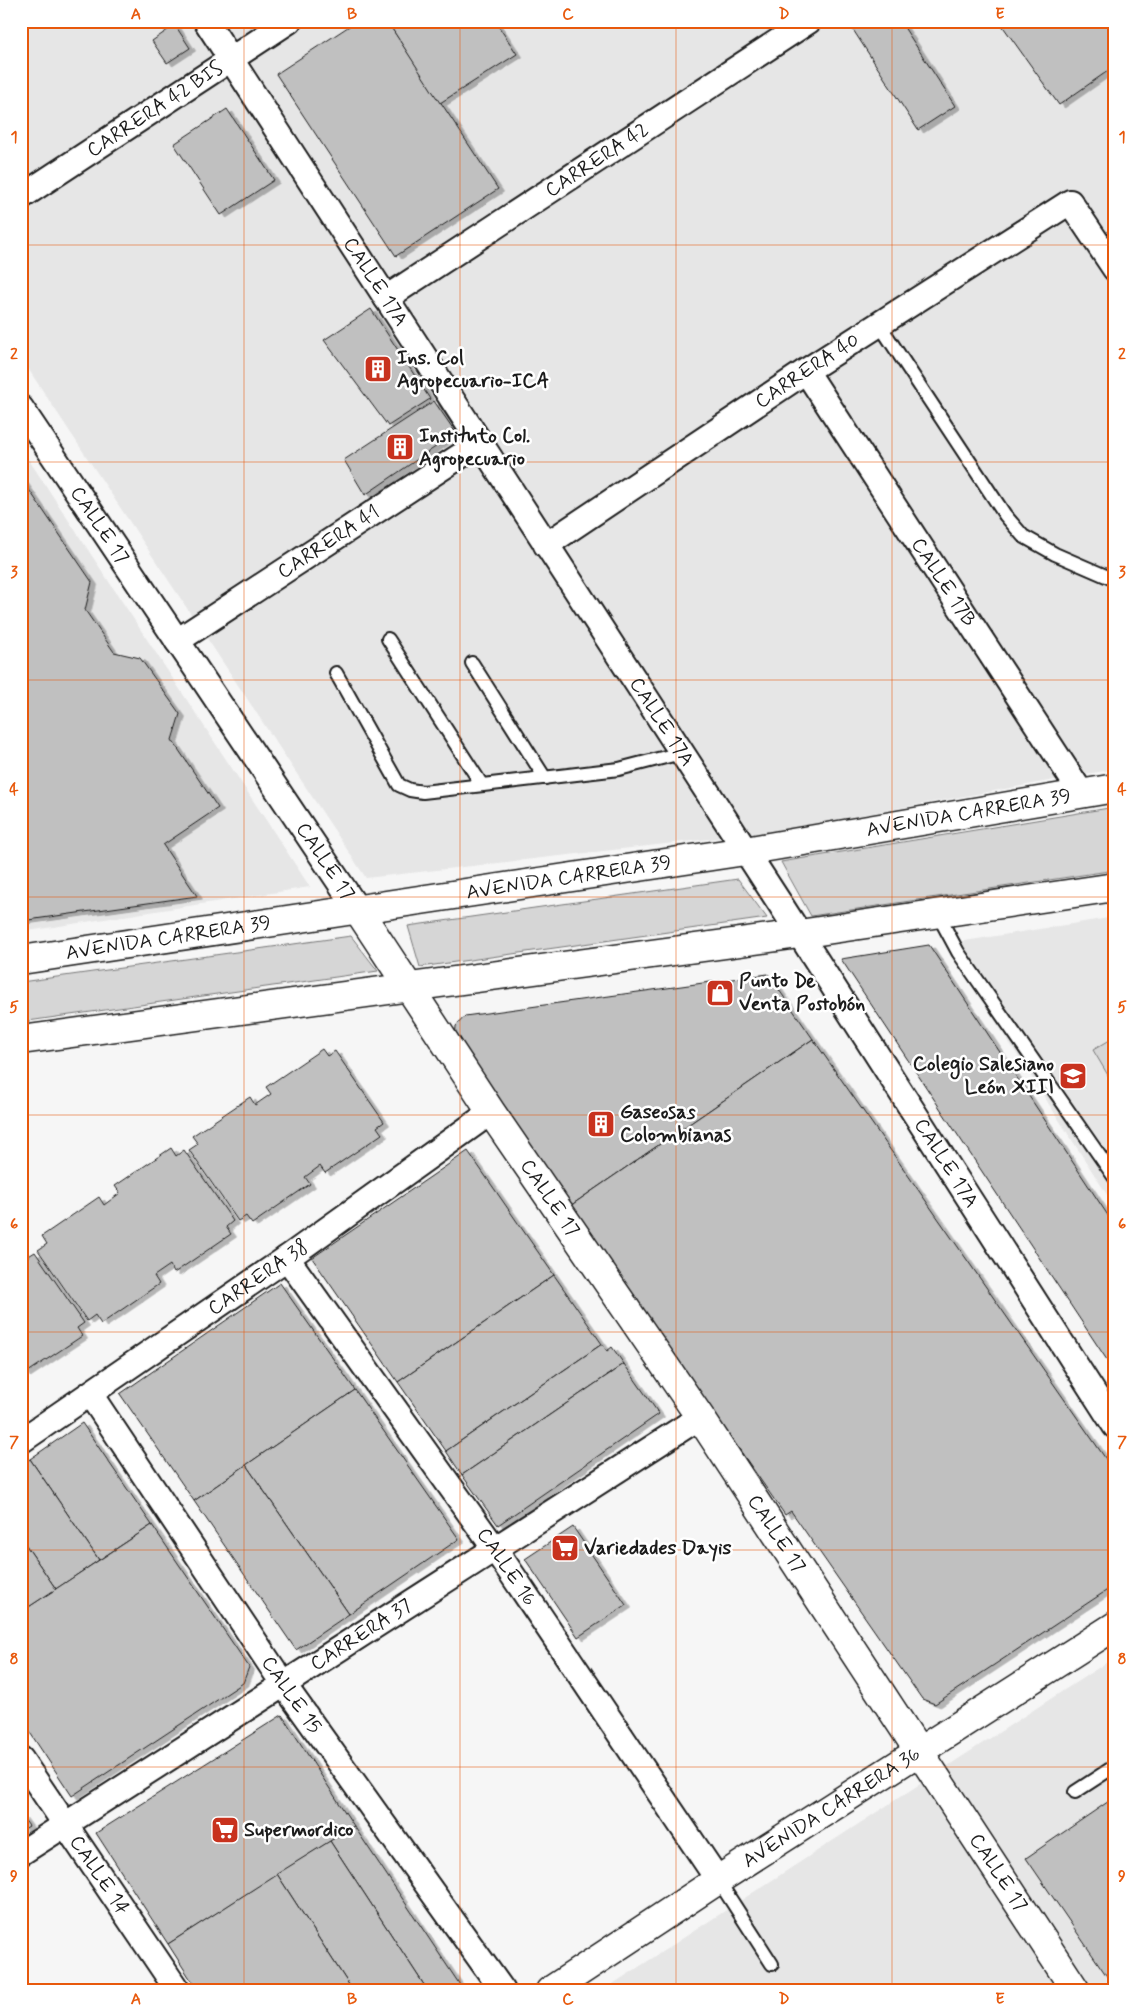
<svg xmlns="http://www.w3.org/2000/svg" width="1136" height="2012" viewBox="0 0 1136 2012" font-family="Mynerve,sans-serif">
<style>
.built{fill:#e6e6e6}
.green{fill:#d6d6d6;stroke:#797979}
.building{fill:#c0c0c0;stroke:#1c1c1c;filter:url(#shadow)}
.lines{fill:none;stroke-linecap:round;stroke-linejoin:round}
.service-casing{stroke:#1c1c1c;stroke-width:16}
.minor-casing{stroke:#1c1c1c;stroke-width:28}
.tertiary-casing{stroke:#1c1c1c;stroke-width:31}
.secondary-casing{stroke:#1c1c1c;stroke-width:31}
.service{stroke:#fff;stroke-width:12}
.minor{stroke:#fff;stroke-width:24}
.tertiary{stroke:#fff;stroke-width:28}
.secondary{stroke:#fff;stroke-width:28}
.grid{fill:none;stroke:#e8590c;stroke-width:1;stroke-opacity:0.55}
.labels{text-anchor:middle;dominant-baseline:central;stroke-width:5;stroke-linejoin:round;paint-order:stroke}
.street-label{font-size:20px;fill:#1c1c1c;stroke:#fff}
.poi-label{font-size:20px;font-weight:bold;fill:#1c1c1c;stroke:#fff;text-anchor:start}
.neatline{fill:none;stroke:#e8590c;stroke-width:2}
.grid-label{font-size:16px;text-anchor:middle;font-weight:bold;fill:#e8590c}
</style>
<defs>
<filter id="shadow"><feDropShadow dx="5.5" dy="3" stdDeviation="0" flood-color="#0004"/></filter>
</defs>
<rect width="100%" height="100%" fill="#f6f6f6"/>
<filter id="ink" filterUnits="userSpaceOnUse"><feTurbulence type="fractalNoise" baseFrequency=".02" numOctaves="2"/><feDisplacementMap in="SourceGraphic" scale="10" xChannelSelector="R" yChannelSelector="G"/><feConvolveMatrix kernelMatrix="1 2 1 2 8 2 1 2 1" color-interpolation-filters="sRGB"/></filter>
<g filter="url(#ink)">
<g class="built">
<polygon points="21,21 1115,21 1115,769 763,833 366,878 21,358"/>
<polygon points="21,448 310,887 21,932"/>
<polygon points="1115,917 1115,1207 946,944"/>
<polygon points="1115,1657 1115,1991 602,1991"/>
</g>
<g class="green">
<polygon points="1115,807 1115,870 811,916 781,862"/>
<polygon points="738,879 767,918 420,967 408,926"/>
<polygon points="351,936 378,971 21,1022 21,982"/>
<polygon points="1115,1037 1115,1087 1093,1050"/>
</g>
<g class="building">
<polygon points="357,21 387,21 498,189 396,256 276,74"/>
<polygon points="387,21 495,21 517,54 440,103"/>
<polygon points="856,21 900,21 955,106 918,130 850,25"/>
<polygon points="999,21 1115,21 1115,66 1059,105"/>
<polygon points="175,25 190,48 167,63 152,41"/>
<polygon points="227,109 274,180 221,215 174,144"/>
<polygon points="371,309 430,399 388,426 324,340"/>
<polygon points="434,401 456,433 365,495 344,460"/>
<polygon points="21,478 92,582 85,610 114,652 140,658 180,714 172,740 218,808 163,845 197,896 21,921"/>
<polygon points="929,945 1115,1226 1115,1372 841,959"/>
<polygon points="768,974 813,1039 570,1206 455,1041 456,1026 465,1016"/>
<polygon points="813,1039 1115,1472 1115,1585 935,1704 922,1699 791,1511 785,1515 570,1206"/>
<polygon points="322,1049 327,1056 335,1051 384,1122 377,1127 382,1134 325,1173 320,1166 305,1177 310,1184 252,1224 246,1216 238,1221 189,1150 198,1144 192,1136 250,1097 255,1105 271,1094 266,1087"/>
<polygon points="171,1148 176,1156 184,1150 233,1221 226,1227 231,1234 174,1273 170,1265 154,1276 159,1284 101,1324 95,1315 87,1321 38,1250 47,1244 42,1236 99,1197 104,1205 120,1193 115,1186"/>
<polygon points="468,1151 554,1275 398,1382 312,1258"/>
<polygon points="22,1250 27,1257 35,1252 84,1323 77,1328 82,1336 25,1374 21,1369"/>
<polygon points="554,1275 602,1344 446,1451 398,1382"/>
<polygon points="280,1283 355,1390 194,1501 120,1394"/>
<polygon points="602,1344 607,1351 612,1347 624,1364 462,1475 446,1451"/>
<polygon points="624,1364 659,1414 498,1525 462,1475"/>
<polygon points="355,1390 459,1539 349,1614 246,1465"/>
<polygon points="82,1423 152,1525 99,1560 30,1459"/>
<polygon points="30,1459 99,1560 56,1589 21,1538 21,1465"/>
<polygon points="246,1465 349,1614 296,1650 194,1501"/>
<polygon points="152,1525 249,1667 243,1683 72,1796 21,1719 21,1612"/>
<polygon points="573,1527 626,1605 578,1637 525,1559"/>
<polygon points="21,1538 56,1589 21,1612"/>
<polygon points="282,1715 354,1826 168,1944 96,1833"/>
<polygon points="1115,1797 1115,1988 1026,1858"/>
<polygon points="21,1815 29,1826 21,1831"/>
<polygon points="354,1826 464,1991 428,1991 330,1841"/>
<polygon points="330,1841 428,1991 353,1991 277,1874"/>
<polygon points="277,1874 353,1991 198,1991 168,1944"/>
</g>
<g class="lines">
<defs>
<g id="service">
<polyline points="879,324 1005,515 1023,536 1055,554 1115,580"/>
<polyline points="388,639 482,785"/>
<polyline points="472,663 545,778"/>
<polyline points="336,673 399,785 410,790 423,792 619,769 681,753"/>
<polyline points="937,913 958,952 1115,1178"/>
<polyline points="1075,1792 1115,1766"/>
<polyline points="718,1880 772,1964"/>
</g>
<g id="minor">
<path id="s1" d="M206,21L779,902L1115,1426"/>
<path id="s2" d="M21,197L289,21"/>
<path id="s3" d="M386,298L809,21"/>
<path id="s4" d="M806,371L1082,794"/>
<path id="s5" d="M21,408L358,910"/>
<path id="s6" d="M546,545L806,371L1070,202L1115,269"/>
<path id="s7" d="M177,641L480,443"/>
<path id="s8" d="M287,1258L495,1549L718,1880"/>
<path id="s9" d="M90,1394L284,1685L503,1991"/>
<path id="s10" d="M21,1441L287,1258L491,1112"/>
<path id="s11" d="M21,1759L178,1991"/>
<path id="s12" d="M21,1853L700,1417"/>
</g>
<g id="tertiary">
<path id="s13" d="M358,910L491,1112L700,1417L1076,1991"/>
<path id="s14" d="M21,960L745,851L1115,788"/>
<polyline points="21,1040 799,934 1115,887"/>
</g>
<g id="secondary">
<path id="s15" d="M550,1991L718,1880L1115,1626"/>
</g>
</defs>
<use href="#service" class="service-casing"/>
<use href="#minor" class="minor-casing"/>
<use href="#tertiary" class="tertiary-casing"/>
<use href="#secondary" class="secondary-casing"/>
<use href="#service" class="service"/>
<use href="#minor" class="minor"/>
<use href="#tertiary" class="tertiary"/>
<use href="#secondary" class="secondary"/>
</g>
</g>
<path class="grid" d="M244,21V1991M460,21V1991M676,21V1991M892,21V1991M21,245H1115M21,462H1115M21,680H1115M21,897H1115M21,1115H1115M21,1332H1115M21,1550H1115M21,1767H1115"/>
<defs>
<symbol id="building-square" viewBox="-11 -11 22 22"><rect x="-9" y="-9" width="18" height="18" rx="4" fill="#c8321e" stroke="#fff"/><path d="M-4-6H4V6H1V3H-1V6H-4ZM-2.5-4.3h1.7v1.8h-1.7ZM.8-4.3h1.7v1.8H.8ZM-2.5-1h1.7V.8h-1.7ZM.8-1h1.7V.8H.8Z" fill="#fff"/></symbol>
<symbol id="shop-square" viewBox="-11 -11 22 22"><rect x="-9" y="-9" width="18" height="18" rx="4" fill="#c8321e" stroke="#fff"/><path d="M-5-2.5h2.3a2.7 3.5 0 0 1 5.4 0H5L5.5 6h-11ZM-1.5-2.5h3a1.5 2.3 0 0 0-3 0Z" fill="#fff"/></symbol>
<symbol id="school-square" viewBox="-11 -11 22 22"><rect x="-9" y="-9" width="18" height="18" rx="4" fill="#c8321e" stroke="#fff"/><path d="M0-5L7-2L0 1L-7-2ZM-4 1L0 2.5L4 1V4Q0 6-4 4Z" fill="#fff"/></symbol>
<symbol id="supermarket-square" viewBox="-11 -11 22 22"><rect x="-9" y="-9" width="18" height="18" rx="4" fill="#c8321e" stroke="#fff"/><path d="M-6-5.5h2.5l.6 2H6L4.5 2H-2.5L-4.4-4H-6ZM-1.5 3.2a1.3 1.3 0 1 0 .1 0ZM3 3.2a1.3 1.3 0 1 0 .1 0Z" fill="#fff"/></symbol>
</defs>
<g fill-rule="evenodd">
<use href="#building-square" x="362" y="353" width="32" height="32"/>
<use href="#building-square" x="384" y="431" width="32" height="32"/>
<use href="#shop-square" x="704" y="977" width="32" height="32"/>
<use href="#school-square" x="1057" y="1060" width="32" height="32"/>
<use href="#building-square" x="585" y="1108" width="32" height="32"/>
<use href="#supermarket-square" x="549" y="1532" width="32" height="32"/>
<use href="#supermarket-square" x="209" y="1814" width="32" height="32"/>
</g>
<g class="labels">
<g class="street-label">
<text stroke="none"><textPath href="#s2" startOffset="160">CARRERA 42 BIS</textPath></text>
<text stroke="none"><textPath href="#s3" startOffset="252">CARRERA 42</textPath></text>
<text stroke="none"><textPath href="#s1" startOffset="311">CALLE 17A</textPath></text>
<text stroke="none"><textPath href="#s6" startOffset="314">CARRERA 40</textPath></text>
<text stroke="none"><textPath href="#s5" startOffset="141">CALLE 17</textPath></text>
<text stroke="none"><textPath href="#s7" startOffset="181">CARRERA 41</textPath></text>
<text stroke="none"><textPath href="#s4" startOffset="252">CALLE 17B</textPath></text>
<text stroke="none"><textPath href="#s1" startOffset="836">CALLE 17A</textPath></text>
<text stroke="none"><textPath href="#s14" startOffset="959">AVENIDA CARRERA 39</textPath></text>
<text stroke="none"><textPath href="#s5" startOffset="546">CALLE 17</textPath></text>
<text stroke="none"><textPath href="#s14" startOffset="554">AVENIDA CARRERA 39</textPath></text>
<text stroke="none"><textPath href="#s14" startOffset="149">AVENIDA CARRERA 39</textPath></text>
<text stroke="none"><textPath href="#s1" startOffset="1361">CALLE 17A</textPath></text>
<text stroke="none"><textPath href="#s13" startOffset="346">CALLE 17</textPath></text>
<text stroke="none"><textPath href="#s10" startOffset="288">CARRERA 38</textPath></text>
<text stroke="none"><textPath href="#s13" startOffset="751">CALLE 17</textPath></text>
<text stroke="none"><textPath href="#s8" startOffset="379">CALLE 16</textPath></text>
<text stroke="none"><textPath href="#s12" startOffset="404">CARRERA 37</textPath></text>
<text stroke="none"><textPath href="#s9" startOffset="362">CALLE 15</textPath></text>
<text stroke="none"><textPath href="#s15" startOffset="336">AVENIDA CARRERA 36</textPath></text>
<text stroke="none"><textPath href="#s13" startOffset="1156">CALLE 17</textPath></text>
<text stroke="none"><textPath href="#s11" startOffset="140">CALLE 14</textPath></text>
</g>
<g class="poi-label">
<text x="397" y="358">Ins. Col<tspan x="397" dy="23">Agropecuario-ICA</tspan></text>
<text x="419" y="436">Instituto Col.<tspan x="419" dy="23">Agropecuario</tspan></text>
<text x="739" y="981">Punto De<tspan x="739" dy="23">Venta Postobón</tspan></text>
<text x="1054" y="1064" text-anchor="end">Colegio Salesiano<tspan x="1054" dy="23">León XIII</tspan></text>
<text x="620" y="1112">Gaseosas<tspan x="620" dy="23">Colombianas</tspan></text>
<text x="584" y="1548">Variedades Dayis</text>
<text x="244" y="1830">Supermordico</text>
</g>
</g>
<rect width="1136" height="2012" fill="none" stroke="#fff" stroke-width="55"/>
<rect x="28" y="28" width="1080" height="1956" class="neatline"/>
<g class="grid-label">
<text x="136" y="19">A</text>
<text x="352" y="19">B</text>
<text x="568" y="19">C</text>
<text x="784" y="19">D</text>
<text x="1000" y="19">E</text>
<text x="14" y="142">1</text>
<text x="1122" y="142">1</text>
<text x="14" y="359">2</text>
<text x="1122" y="359">2</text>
<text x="14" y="577">3</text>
<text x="1122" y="577">3</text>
<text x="14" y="794">4</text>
<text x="1122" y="794">4</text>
<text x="14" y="1012">5</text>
<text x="1122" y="1012">5</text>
<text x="14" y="1229">6</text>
<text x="1122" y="1229">6</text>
<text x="14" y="1447">7</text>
<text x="1122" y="1447">7</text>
<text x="14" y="1664">8</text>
<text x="1122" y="1664">8</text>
<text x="14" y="1881">9</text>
<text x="1122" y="1881">9</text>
<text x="136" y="2004">A</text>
<text x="352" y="2004">B</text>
<text x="568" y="2004">C</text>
<text x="784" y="2004">D</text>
<text x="1000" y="2004">E</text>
</g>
</svg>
